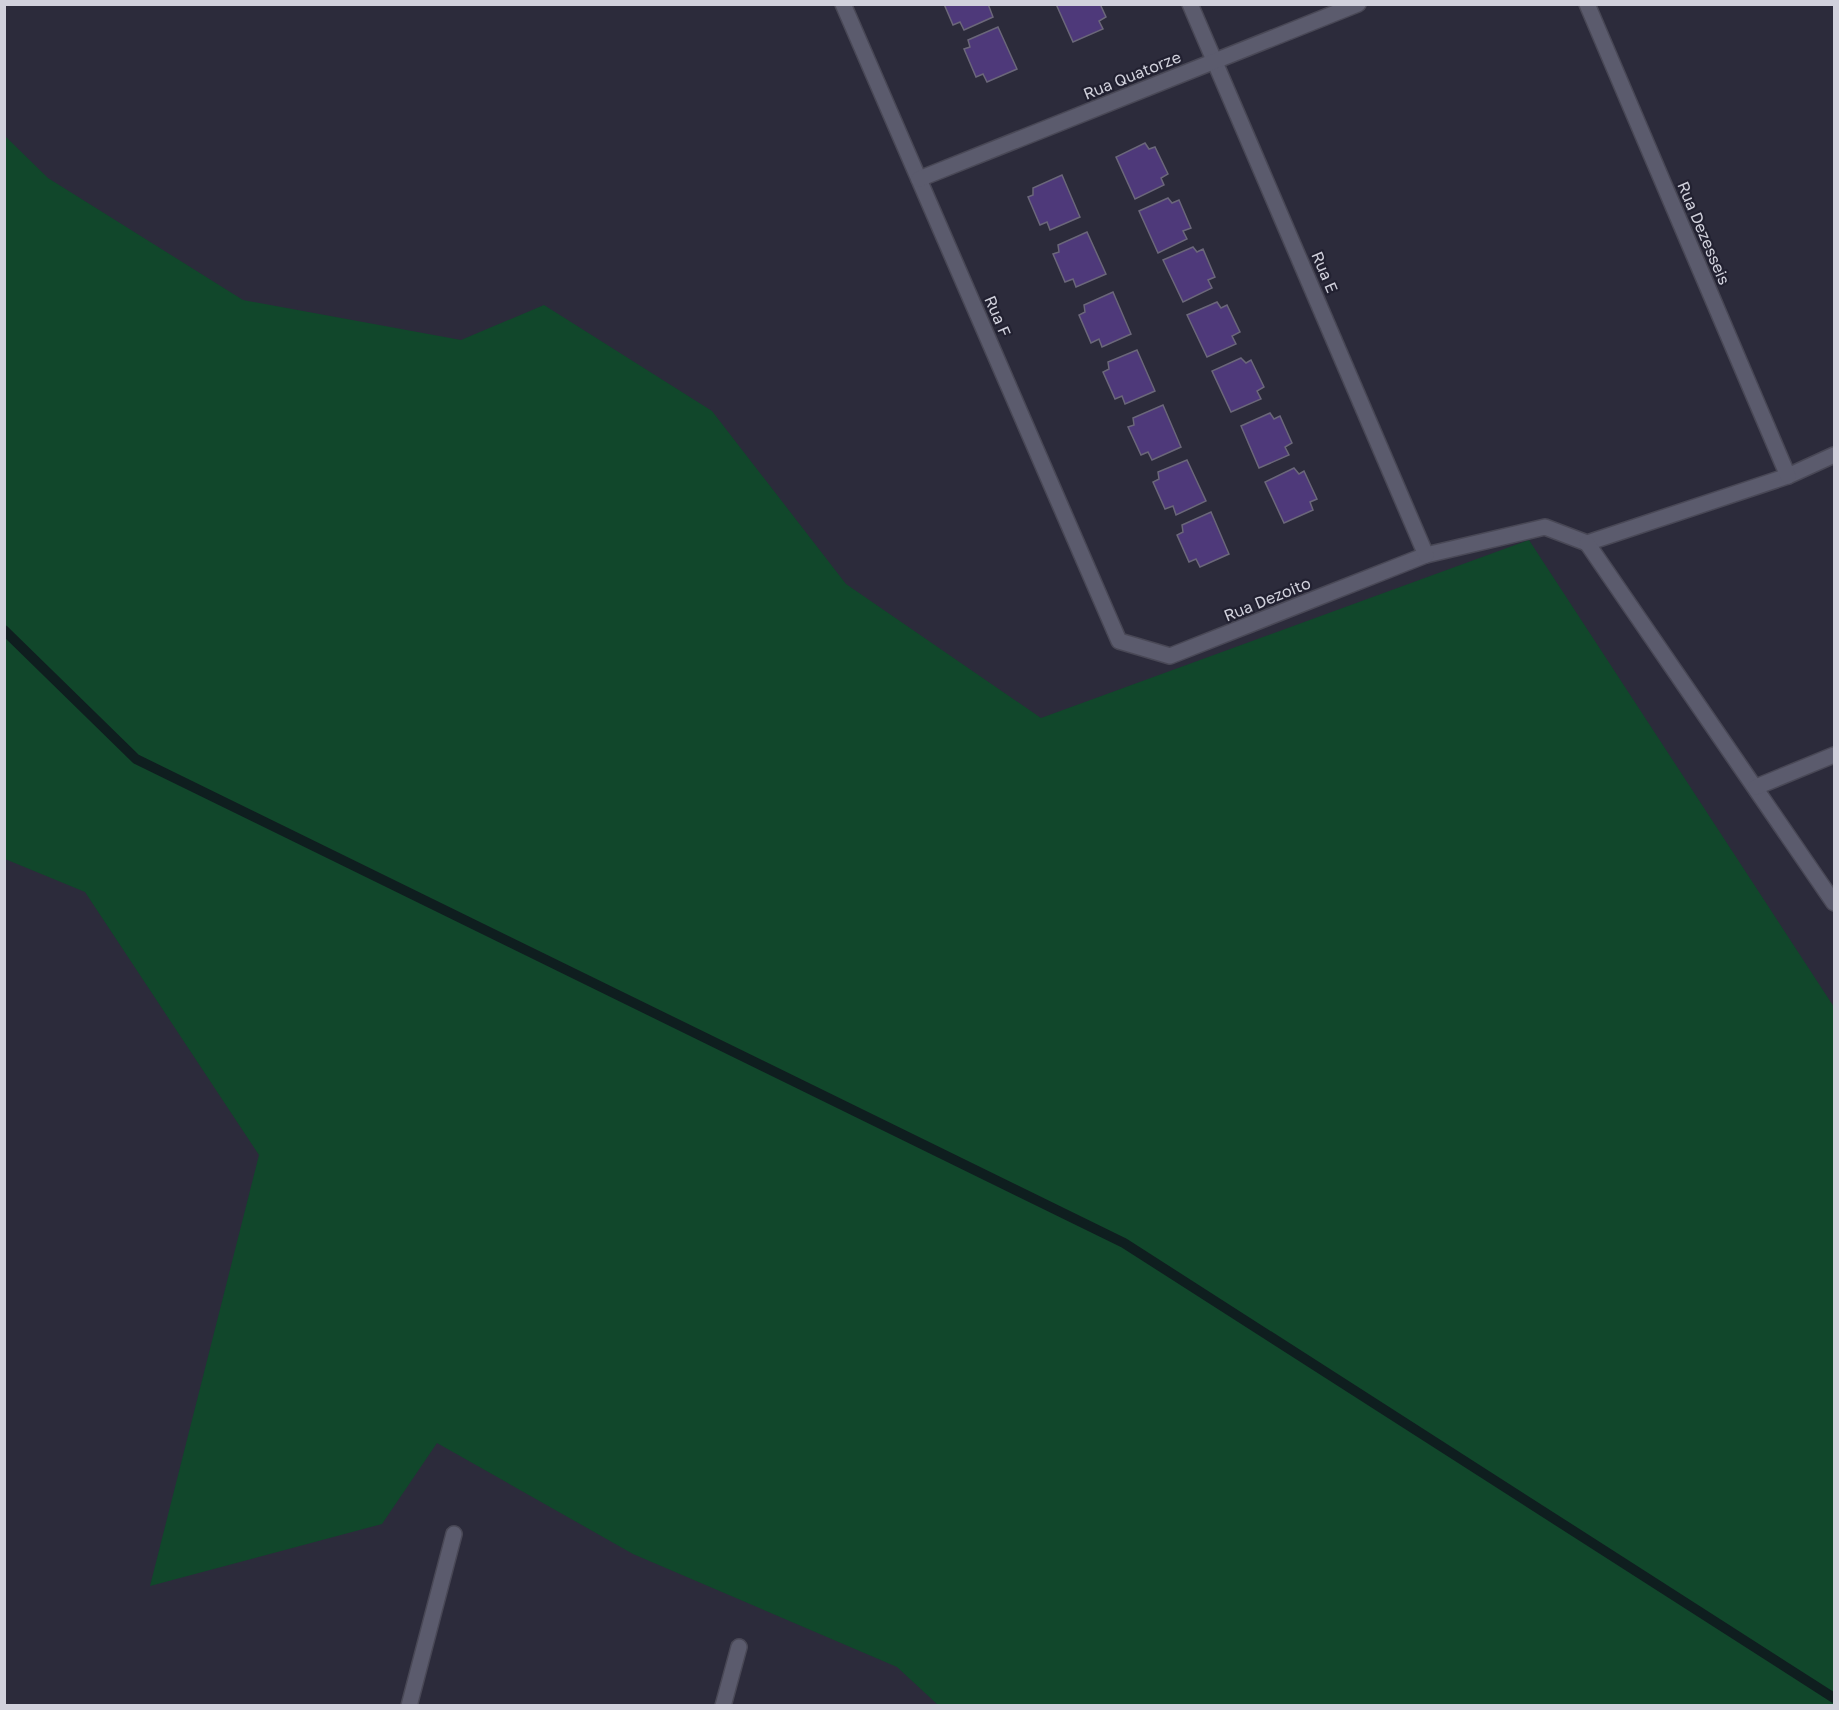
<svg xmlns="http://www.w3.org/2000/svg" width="1839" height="1710" viewBox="0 0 1839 1710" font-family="'Golos Text',sans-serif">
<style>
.green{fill:#11472b}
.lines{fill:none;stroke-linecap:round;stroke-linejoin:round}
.stream{stroke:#0f1e1f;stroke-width:10}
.building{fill:#4e397a;stroke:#6b677a;stroke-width:1.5}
.minor-casing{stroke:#494856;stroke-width:18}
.minor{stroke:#5b5b6d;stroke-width:15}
.labels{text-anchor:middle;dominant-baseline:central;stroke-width:4.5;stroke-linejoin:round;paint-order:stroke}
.street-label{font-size:16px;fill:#d1d1dc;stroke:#222131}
</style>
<rect width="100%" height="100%" fill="#2c2b3b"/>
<polygon class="green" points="5,136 48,178 243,300 461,340 544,305 712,411 846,584 1041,718 1529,540 1834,1007 1834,1705 938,1705 897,1667 633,1554 437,1443 382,1524 150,1586 259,1155 85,892 5,859"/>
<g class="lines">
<polyline class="stream" points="4,630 136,759 1124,1243 1834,1698"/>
</g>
<g class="building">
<polygon points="944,4 988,4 993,17 964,30 960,22 953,25"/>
<polygon points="1056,4 1100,4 1106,17 1099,21 1103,29 1073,42"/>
<polygon points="998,27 1017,69 987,82 983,74 976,77 964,49 970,47 968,40"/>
<polygon points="1145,143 1149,149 1155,147 1168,174 1161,178 1164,185 1135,199 1116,157"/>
<polygon points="1062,175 1080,217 1050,230 1047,222 1040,225 1028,197 1033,195 1033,188"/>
<polygon points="1168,198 1172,203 1179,200 1191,228 1183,231 1187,239 1158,253 1139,211"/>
<polygon points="1087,232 1106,274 1076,287 1073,279 1065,282 1053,254 1059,252 1058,245"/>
<polygon points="1193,247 1197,252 1203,249 1215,277 1208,280 1212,288 1183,302 1163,260"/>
<polygon points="1113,292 1131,334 1102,347 1099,339 1091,343 1079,315 1085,312 1084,305"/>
<polygon points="1217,302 1221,308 1227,305 1240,332 1232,336 1236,344 1207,357 1187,315"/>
<polygon points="1137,350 1155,391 1125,404 1122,396 1115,399 1103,372 1109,369 1108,362"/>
<polygon points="1241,358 1246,363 1251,360 1264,387 1257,391 1261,399 1231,412 1212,371"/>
<polygon points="1163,405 1181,447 1152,460 1148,452 1141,455 1128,427 1134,425 1133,418"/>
<polygon points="1270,413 1274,419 1280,416 1292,443 1285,447 1289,455 1259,468 1241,426"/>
<polygon points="1187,460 1206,501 1176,515 1173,506 1165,509 1153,482 1159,479 1158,472"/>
<polygon points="1294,468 1299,474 1304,471 1317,499 1310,502 1313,510 1284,523 1265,482"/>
<polygon points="1211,512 1229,554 1200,567 1196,559 1189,562 1177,535 1183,532 1182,525"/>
</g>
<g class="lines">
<defs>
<g id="minor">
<polyline points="843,4 1119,641 1170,656 1426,555 1545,527 1587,543 1788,476 1834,455"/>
<polyline points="1190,4 1426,555"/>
<polyline points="1587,4 1788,476"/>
<polyline points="919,179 1358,4"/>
<polyline points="1587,543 1834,903"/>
<polyline points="1756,787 1834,755"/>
<polyline points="409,1706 454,1534"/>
<polyline points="723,1706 739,1647"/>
</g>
</defs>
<use href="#minor" class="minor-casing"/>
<use href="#minor" class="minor"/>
</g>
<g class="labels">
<g class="street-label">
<text transform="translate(1132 75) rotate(-22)">Rua Quatorze</text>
<text transform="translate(1704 233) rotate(67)">Rua Dezesseis</text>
<text transform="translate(1325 272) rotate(67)">Rua E</text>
<text transform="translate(998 316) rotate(67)">Rua F</text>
<text transform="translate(1267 599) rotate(-22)">Rua Dezoito</text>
</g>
</g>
<rect width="1839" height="1710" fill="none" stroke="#d1d1dc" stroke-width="12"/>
</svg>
